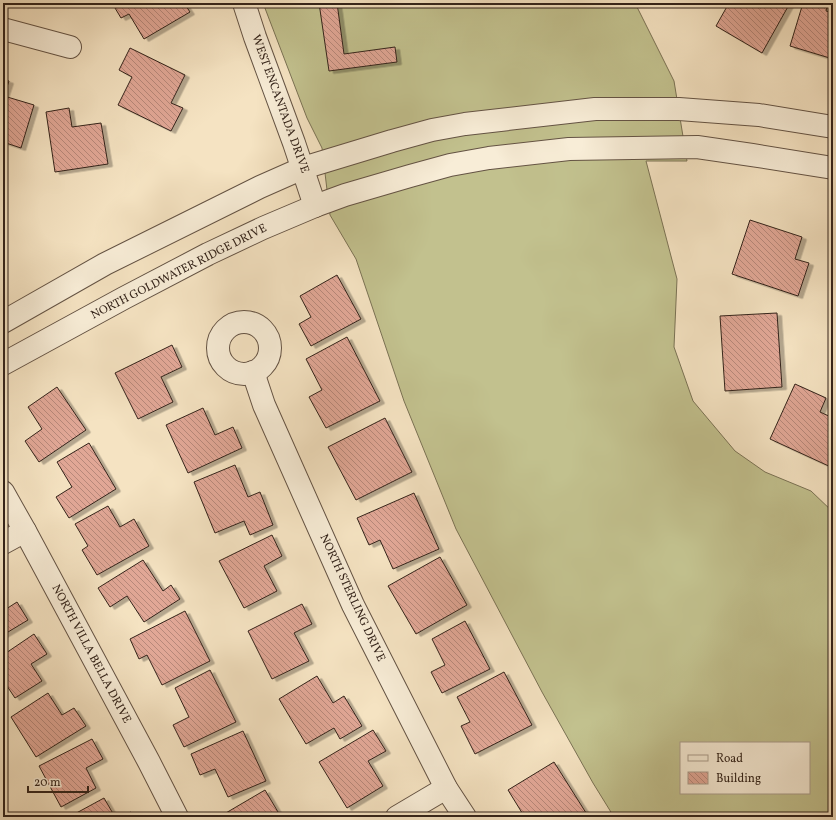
<svg xmlns="http://www.w3.org/2000/svg" width="836" height="820" viewBox="0 0 836 820" font-family="Vollkorn,serif">
<style>
.grass{fill:#c2c18e;stroke:#7a7254;fill-rule:evenodd}
.building{fill:url(#building-back-hatch);stroke:#33231a;filter:url(#shadow)}
.lines{fill:none;stroke-linecap:round;stroke-linejoin:round}
.minor-casing{stroke:#645344;stroke-width:24}
.tertiary-casing{stroke:#645344;stroke-width:24}
.minor{stroke:#f8edd7;stroke-width:22}
.tertiary{stroke:#f8edd7;stroke-width:22}
.labels{text-anchor:middle;dominant-baseline:central;stroke-width:3.5;stroke-linejoin:round;paint-order:stroke}
.street-label{font-size:12px;fill:#33231a;stroke:#f8edd7}
</style>
<defs>
<pattern id="building-back-hatch" width="6" height="6" patternUnits="userSpaceOnUse"><rect width="6" height="6" fill="#e1a796"/><path d="M-1 5l2 2M0 0l6 6M5-1l2 2" fill="none" stroke="#b7887a"/></pattern>
<filter id="shadow"><feDropShadow dx="4.5" dy="2.5" stdDeviation="0" flood-color="#0004"/></filter>
</defs>
<rect width="100%" height="100%" fill="#f5e3c2"/>
<filter id="stains"><feTurbulence type="fractalNoise" baseFrequency=".005" numOctaves="4"/><feColorMatrix values="0 0 0 0 .2 0 0 0 0 .09 0 0 0 0 .02 0 0 0 .5 -.17"/></filter>
<radialGradient id="worn" r=".72"><stop offset=".6" stop-color="#630" stop-opacity="0"/><stop offset="1" stop-color="#630" stop-opacity=".3"/></radialGradient>
<path class="grass" d="M263,3H635L674,81L687,161H646L677,279L674,347L693,401L735,451L765,472L811,491L833,512V817H614L593,783L542,692L456,529L404,401L356,259L330,215L322,148L307,118ZM681,743H809V793H681Z"/>
<g class="building">
<polygon points="112,3 184,3 190,12 144,39 129,14 121,18"/>
<polygon points="319,3 337,3 344,54 395,47 397,62 329,71"/>
<polygon points="729,3 752,3 761,8 764,3 790,3 762,53 716,26"/>
<polygon points="803,3 828,3 826,11 833,13 833,59 790,46"/>
<polygon points="130,48 185,75 171,103 183,108 171,131 118,105 132,77 119,70"/>
<polygon points="3,79 9,81 4,96 34,105 21,148 3,142"/>
<polygon points="69,108 72,127 101,123 108,164 55,172 46,112"/>
<polygon points="750,220 802,237 795,259 809,263 798,296 732,274"/>
<polygon points="337,275 361,319 311,346 299,324 311,317 300,296"/>
<polygon points="777,313 782,387 725,391 720,316"/>
<polygon points="347,337 380,401 326,428 309,397 322,390 306,359"/>
<polygon points="172,345 182,367 161,377 173,402 138,419 115,373"/>
<polygon points="795,384 826,398 820,412 833,418 833,468 770,439"/>
<polygon points="57,387 86,430 39,462 25,441 42,429 28,407"/>
<polygon points="203,408 215,435 233,427 242,448 188,473 166,425"/>
<polygon points="385,418 412,472 356,500 328,447"/>
<polygon points="89,443 116,489 69,518 56,497 72,487 57,462"/>
<polygon points="235,465 248,497 260,492 273,525 250,535 244,521 215,533 194,482"/>
<polygon points="414,493 439,549 393,569 380,540 369,545 357,518"/>
<polygon points="108,506 120,527 134,519 149,546 97,575 82,550 88,546 75,524"/>
<polygon points="272,535 282,556 264,566 277,591 244,608 219,561"/>
<polygon points="440,557 467,605 416,634 388,586"/>
<polygon points="143,560 163,591 171,585 180,599 144,622 127,596 110,607 98,588"/>
<polygon points="17,602 28,620 3,635 3,611"/>
<polygon points="302,604 312,624 294,633 309,661 272,679 248,631"/>
<polygon points="185,611 210,661 162,685 147,655 139,659 130,639"/>
<polygon points="465,621 490,669 442,693 431,672 445,665 432,639"/>
<polygon points="34,634 47,654 31,664 42,681 15,698 3,680 3,655"/>
<polygon points="210,670 236,722 184,747 173,725 189,717 175,688"/>
<polygon points="504,672 532,725 475,754 461,726 470,722 457,697"/>
<polygon points="317,676 333,703 344,696 362,726 340,739 334,728 306,744 279,699"/>
<polygon points="48,693 62,715 74,708 86,726 36,757 11,717"/>
<polygon points="373,730 386,751 368,761 383,786 347,808 319,762"/>
<polygon points="243,731 266,781 228,797 215,769 200,775 191,754"/>
<polygon points="92,739 103,759 86,768 96,788 61,807 39,766"/>
<polygon points="554,762 588,816 587,817 522,817 524,816 508,790"/>
<polygon points="265,790 281,817 219,817"/>
<polygon points="104,798 115,817 69,817"/>
<polygon points="131,812 134,817 120,817"/>
</g>
<g class="lines">
<defs>
<g id="minor">
<polyline points="244,3 255,37 294,143 315,206"/>
<polyline points="3,29 70,47"/>
<circle cx="244" cy="348" r="26"/>
<polyline points="253,372 264,405 353,605 446,788 465,817"/>
<polyline points="3,492 25,531 149,762 177,817"/>
<polyline points="3,543 25,531"/>
<polyline points="397,817 446,788"/>
</g>
<g id="tertiary">
<polyline points="3,322 105,264 260,187 303,168 392,141 432,130 465,124 595,109 679,109 759,115 833,127"/>
<polyline points="3,364 124,298 208,254 263,228 315,206 345,195 410,176 450,165 489,158 569,149 697,147 752,155 833,168"/>
</g>
</defs>
<use href="#minor" class="minor-casing"/>
<use href="#tertiary" class="tertiary-casing"/>
<use href="#minor" class="minor"/>
<use href="#tertiary" class="tertiary"/>
</g>
<g class="labels">
<g class="street-label">
<text transform="translate(280 104) rotate(70)">WEST ENCANTADA DRIVE</text>
<text transform="translate(179 272) rotate(-27)">NORTH GOLDWATER RIDGE DRIVE</text>
<text transform="translate(352 598) rotate(65)">NORTH STERLING DRIVE</text>
<text transform="translate(91 654) rotate(62)">NORTH VILLA BELLA DRIVE</text>
</g>
</g>
<rect width="836" height="820" fill="none" stroke="#f5e3c2" stroke-width="16"/>
<rect x="4" y="4" width="828" height="812" fill="none" stroke="#33231a" stroke-width="2"/>
<rect x="8" y="8" width="820" height="804" fill="none" stroke="#33231a"/>
<rect x="680" y="742" width="130" height="52" fill="#f8edd7" stroke="#a99c8b"/>
<rect x="688" y="755" width="20" height="6" fill="#f8edd7" stroke="#a99c8b"/>
<text x="716" y="762" font-size="12" fill="#33231a">Road</text>
<rect x="688" y="772" width="20" height="12" fill="url(#building-back-hatch)" stroke="#a99c8b"/>
<text x="716" y="782" font-size="12" fill="#33231a">Building</text>
<path d="M28 786v6h60v-6" fill="none" stroke="#33231a" stroke-width="2"/>
<text x="34" y="786" font-size="12" fill="#33231a" stroke="#f8edd7" stroke-width="3" paint-order="stroke">20 m</text>
<rect width="100%" height="100%" filter="url(#stains)"/>
<rect width="100%" height="100%" fill="url(#worn)"/>
</svg>
